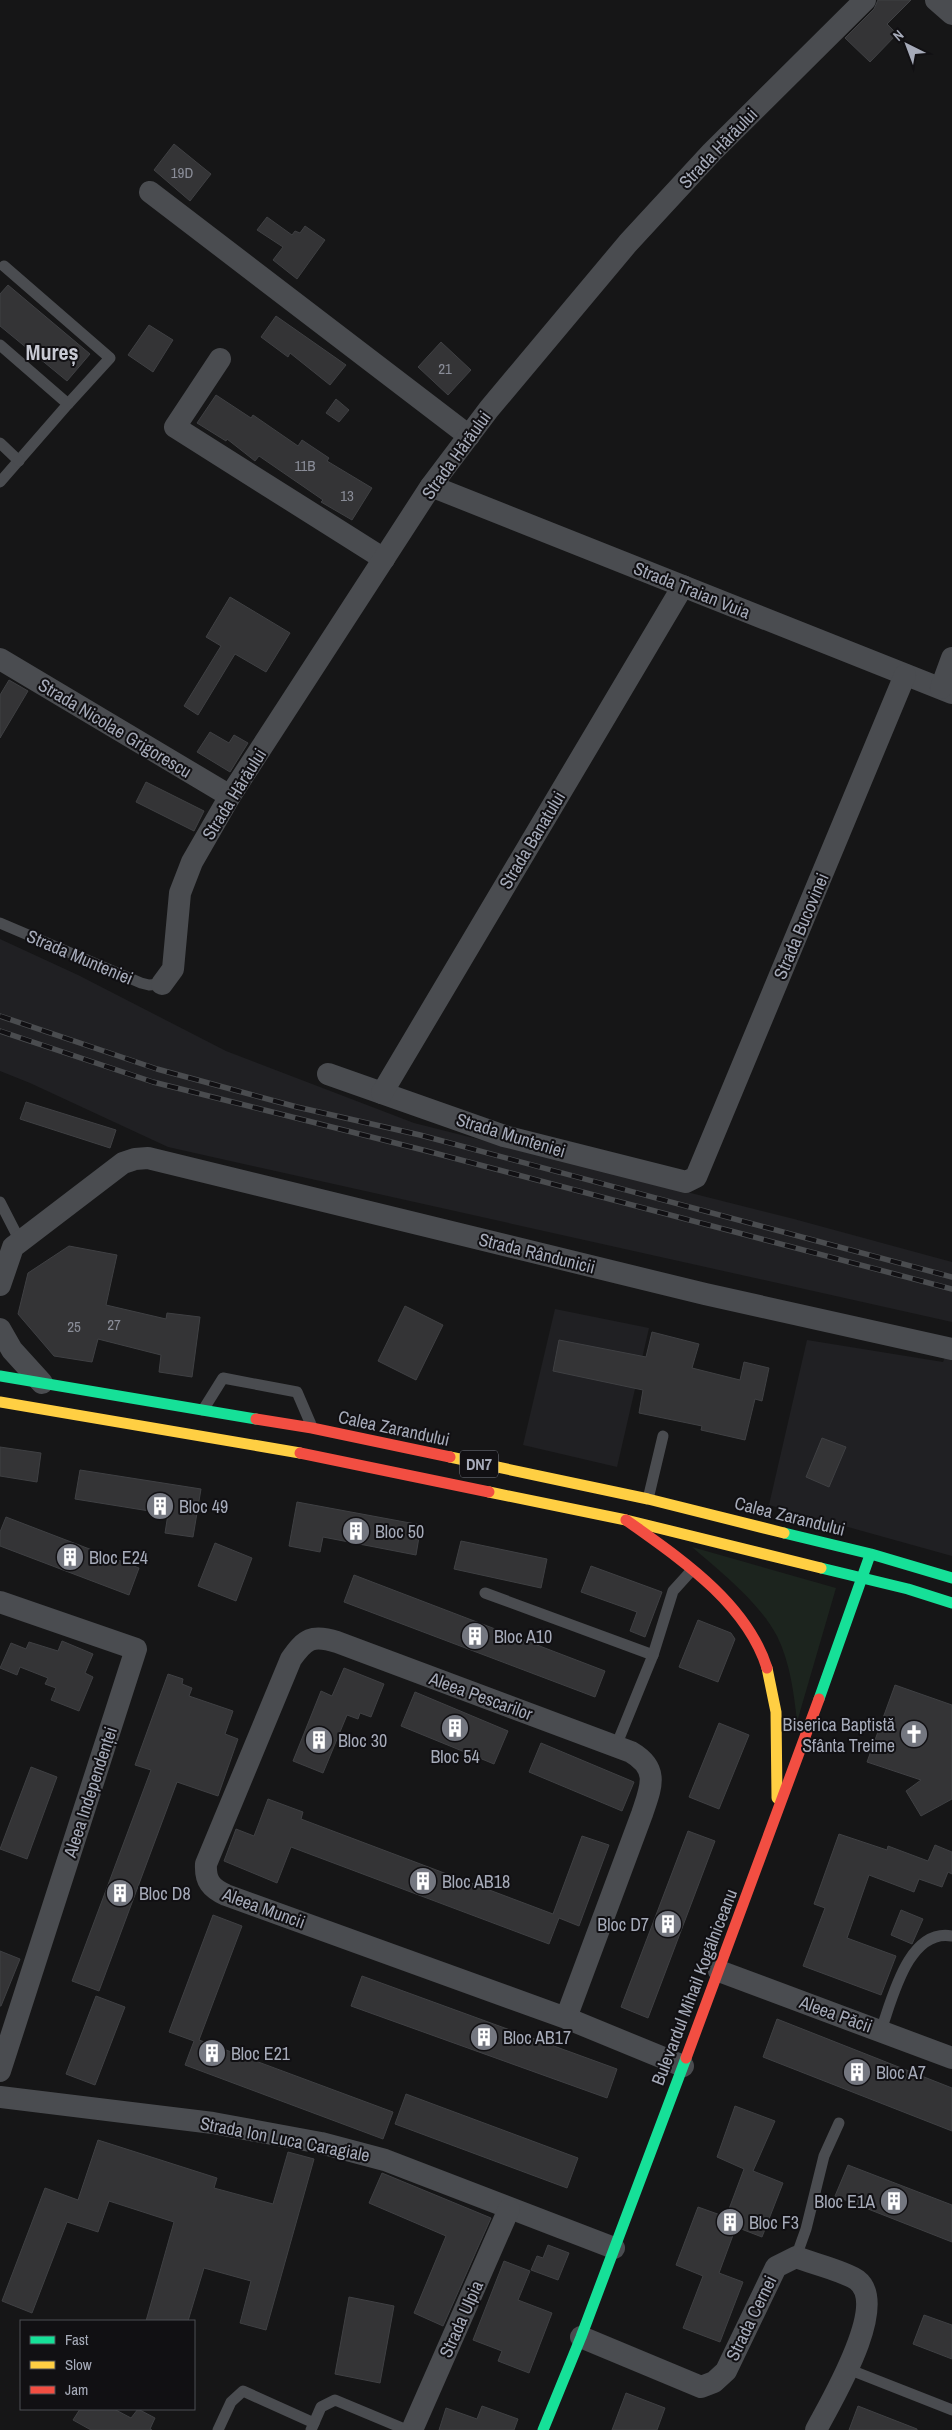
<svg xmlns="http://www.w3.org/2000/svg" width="952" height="2430" viewBox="0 0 952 2430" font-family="'Archivo Narrow',sans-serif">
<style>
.built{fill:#202023}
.green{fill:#1c241e}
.building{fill:#343436;stroke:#3f4043}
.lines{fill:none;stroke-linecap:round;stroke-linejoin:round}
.lane{stroke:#4a4c50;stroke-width:11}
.street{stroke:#4a4c50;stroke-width:22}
.fast{stroke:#16e098;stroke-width:11}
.slow{stroke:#ffcf43;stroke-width:11}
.jam{stroke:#f24e42;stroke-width:11}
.rail-casing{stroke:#4a4c4f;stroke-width:5.5}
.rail{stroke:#111013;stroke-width:4;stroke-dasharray:11;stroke-linecap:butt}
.labels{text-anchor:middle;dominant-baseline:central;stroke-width:4;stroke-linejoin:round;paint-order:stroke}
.number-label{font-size:15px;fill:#8a8d98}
.shield{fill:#111013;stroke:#797c87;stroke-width:1}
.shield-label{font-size:16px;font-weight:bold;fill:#a6abb9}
.street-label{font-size:18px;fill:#a6abb9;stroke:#111013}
.poi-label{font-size:18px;fill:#a6abb9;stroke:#111013;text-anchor:start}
.district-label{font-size:22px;font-weight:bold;fill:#c8cad4;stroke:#111013}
</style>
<rect width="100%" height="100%" fill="#161617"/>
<g class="built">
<polygon points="0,939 78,975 226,1051 414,1123 794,1219 952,1262 952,1322 168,1147 30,1083 0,1071"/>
<polygon points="555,1309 649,1328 617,1467 523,1445"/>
<polygon points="807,1340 943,1362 952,1341 952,1556 769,1505"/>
</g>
<path class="green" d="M692,1547L836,1588L797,1722C794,1694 790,1662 777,1636C760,1603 720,1571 692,1547Z"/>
<g class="building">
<polygon points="878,0 911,0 887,24 897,34 870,62 845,38 874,9"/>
<polygon points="174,144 211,174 190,201 154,170"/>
<polygon points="267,217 292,235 295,231 300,233 305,226 325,240 297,279 273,260 283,247 257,230"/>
<polygon points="8,285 90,354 67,381 0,326 0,294"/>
<polygon points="276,316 346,365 330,385 290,353 288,357 261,337"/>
<polygon points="149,325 173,340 153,372 128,355"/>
<polygon points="441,342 471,370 448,395 418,367"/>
<polygon points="216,395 251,418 253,415 298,446 302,440 329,458 327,461 372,488 352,520 321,502 323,500 259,456 255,461 227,439 226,441 197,423"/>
<polygon points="336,399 349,410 339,422 326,413"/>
<polygon points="230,597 290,633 266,672 235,654 198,715 184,706 221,646 206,637"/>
<polygon points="9,680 28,691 0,738 0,695"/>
<polygon points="210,732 229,743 234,735 248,743 230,772 197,752"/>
<polygon points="146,782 204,811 194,831 136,802"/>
<polygon points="26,1102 116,1130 110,1148 20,1119"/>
<polygon points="69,1246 117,1255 106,1305 166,1319 167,1313 200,1317 192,1377 159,1372 161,1355 98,1339 92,1362 54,1356 18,1314 28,1273"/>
<polygon points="405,1306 443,1325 416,1380 378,1361"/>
<polygon points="652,1332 699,1344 692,1368 740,1380 744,1362 769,1368 762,1401 755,1399 745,1440 701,1430 702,1426 639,1413 643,1390 553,1371 559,1340 646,1357"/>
<polygon points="822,1438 846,1447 829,1487 806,1477"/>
<polygon points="0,1447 41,1453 37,1482 0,1476"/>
<polygon points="80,1470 201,1489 193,1537 165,1533 168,1514 75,1499"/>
<polygon points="297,1502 421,1525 416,1555 323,1537 320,1552 289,1546"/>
<polygon points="6,1517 139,1568 129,1595 0,1546 0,1532"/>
<polygon points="461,1541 547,1559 541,1588 454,1569"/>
<polygon points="215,1543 252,1558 236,1601 198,1586"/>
<polygon points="591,1566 662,1592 645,1637 630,1631 637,1612 581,1592"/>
<polygon points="354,1575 605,1671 595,1697 344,1602"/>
<polygon points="698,1620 731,1633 735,1639 718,1682 679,1667"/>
<polygon points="62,1641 93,1654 85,1673 93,1677 79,1711 51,1700 56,1688 45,1684 48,1678 20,1667 17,1675 0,1668 11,1643 26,1649 29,1642 58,1651"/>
<polygon points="344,1668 384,1684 371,1717 360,1713 358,1719 347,1715 323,1773 293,1761 321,1691 332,1696"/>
<polygon points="168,1674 183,1679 182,1684 192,1688 189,1696 233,1711 225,1734 238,1739 218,1796 177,1782 99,1991 72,1981 151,1770 135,1765"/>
<polygon points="895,1685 952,1705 952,1799 921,1816 906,1791 921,1780 867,1762"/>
<polygon points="415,1692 508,1731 494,1764 401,1726"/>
<polygon points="719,1723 749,1735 719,1809 689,1797"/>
<polygon points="541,1743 634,1782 622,1811 529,1772"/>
<polygon points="31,1767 57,1777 27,1859 0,1849"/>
<polygon points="268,1799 303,1812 301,1819 553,1914 582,1836 609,1845 579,1926 559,1918 549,1944 291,1847 277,1883 224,1861 236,1829 254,1836"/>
<polygon points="688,1831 715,1841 648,2018 621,2007"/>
<polygon points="839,1834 887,1850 888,1846 928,1861 935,1845 952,1852 952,1874 948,1872 942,1887 919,1879 914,1892 869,1875 847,1938 896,1956 881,1995 803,1966 825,1908 814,1904"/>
<polygon points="901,1910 923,1919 912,1944 891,1935"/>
<polygon points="213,1915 242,1926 199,2040 393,2112 383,2139 185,2065 194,2041 169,2032"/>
<polygon points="0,1951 20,1959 1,2006 0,2006"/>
<polygon points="362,1976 617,2069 607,2098 351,2006"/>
<polygon points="96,1996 125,2007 95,2085 66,2074"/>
<polygon points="777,2019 952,2088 952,2131 763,2057"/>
<polygon points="406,2094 578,2158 567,2188 395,2124"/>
<polygon points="735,2106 775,2121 753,2171 783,2183 762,2237 736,2227 719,2273 743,2282 720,2342 683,2328 703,2276 676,2265 698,2207 726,2217 744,2169 717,2157"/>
<polygon points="98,2140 217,2178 214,2188 273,2204 288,2152 314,2159 266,2330 240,2323 251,2281 204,2268 188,2321 146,2321 174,2222 109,2201 98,2232 67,2222 32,2313 2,2301 45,2188 78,2200"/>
<polygon points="848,2165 952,2205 952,2242 835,2196"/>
<polygon points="382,2173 491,2218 443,2326 414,2313 446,2236 369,2203"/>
<polygon points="548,2245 569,2253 558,2280 531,2270 537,2256 543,2258"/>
<polygon points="504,2261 530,2271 518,2300 552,2313 529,2373 498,2361 502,2351 473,2340"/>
<polygon points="349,2297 394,2306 380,2383 335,2374"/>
<polygon points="924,2315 952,2325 952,2359 913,2344"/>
<polygon points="626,2393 665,2408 657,2430 612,2430"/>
<polygon points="482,2406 518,2419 514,2430 439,2430 446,2408 477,2419"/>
<polygon points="858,2406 917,2429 917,2430 849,2430"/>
<polygon points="80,2409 114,2409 131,2418 138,2409 155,2418 150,2429 152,2430 91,2430 73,2420"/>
</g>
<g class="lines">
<g class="lane">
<polyline points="4,266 110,358 68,404"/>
<polyline points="0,345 68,404 0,482"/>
<polyline points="0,443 19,461"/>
<polyline points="0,923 141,983 149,985 162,984"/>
<polyline points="0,1202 20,1241"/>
<polyline points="203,1410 223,1378 297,1392 312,1427"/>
<polyline points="648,1499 663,1436"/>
<polyline points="485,1593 653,1655 616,1746"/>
<polyline points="653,1655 673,1591 692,1570"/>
<path d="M881,2030C892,2000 908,1928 952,1936"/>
<polyline points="796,2257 806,2229 824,2156 839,2123"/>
<polyline points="848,2369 952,2410"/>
<polyline points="218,2430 231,2402 243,2391 314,2423"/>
<polyline points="311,2430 321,2407 335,2400 407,2430"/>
</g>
<g class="street">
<polyline points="936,0 952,14"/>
<polyline points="150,192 469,436"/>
<polyline points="220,359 175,427 384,559"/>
<polyline points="431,486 952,693"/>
<polyline points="0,659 230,796"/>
<polyline points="941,688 952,658"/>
<polyline points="162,984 173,969 180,893 192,862 230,796 431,486 489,409 628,243 712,152 865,0"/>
<polyline points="328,1074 504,1136 686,1182 696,1177 905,675"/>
<polyline points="382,1093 683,586"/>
<polyline points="0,1285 13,1247 123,1163 135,1159 148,1158 705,1294 952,1349"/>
<polyline points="0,1329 12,1350 42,1383"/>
<polyline points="0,1602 136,1649 0,2071"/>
<polyline points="719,1971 952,2058"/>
<path d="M566,2018L642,1814C651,1787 660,1769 631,1752L337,1642C312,1634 305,1639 291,1659L206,1864C205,1881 211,1888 226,1895L566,2018L683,2066"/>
<polyline points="0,2097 213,2123 321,2143 385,2160 614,2248"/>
<path d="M581,2337L701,2387L714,2382L726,2371L776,2267L796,2257C811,2263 845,2271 857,2280C890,2305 830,2403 816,2430"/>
<polyline points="412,2430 509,2209"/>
</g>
<g class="fast">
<polyline points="0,1376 256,1419"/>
<polyline points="784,1533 871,1554 952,1578"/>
<polyline points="821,1568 908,1589 952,1603"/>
<polyline points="819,1699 870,1555"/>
<polyline points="543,2430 581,2337 686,2058"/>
</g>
<g class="slow">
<polyline points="0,1402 300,1453"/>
<polyline points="450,1457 648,1499 784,1533"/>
<polyline points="489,1492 626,1520 821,1568"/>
<polyline points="767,1668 776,1712 777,1798"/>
</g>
<g class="jam">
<polyline points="256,1419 312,1428 450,1457"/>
<polyline points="300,1453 489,1492"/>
<path d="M626,1520C679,1558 746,1602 767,1668"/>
<polyline points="686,2058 819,1699"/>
</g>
<defs>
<g id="rail">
<polyline points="0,1016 157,1069 297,1107 420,1135 952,1277"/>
<polyline points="0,1031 153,1082 423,1150 952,1289"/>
</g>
</defs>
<use href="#rail" class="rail-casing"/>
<use href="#rail" class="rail"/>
</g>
<defs>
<symbol id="building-disc" viewBox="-11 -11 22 22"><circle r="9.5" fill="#747780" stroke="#111013"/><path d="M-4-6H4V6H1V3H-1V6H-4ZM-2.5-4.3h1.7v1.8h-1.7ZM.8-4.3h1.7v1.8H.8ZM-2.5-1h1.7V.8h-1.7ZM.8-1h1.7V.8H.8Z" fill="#fff"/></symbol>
<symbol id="church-disc" viewBox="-11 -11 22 22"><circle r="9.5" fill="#747780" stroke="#111013"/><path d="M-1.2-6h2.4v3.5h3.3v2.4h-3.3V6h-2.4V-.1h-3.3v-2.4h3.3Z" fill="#fff"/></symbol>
</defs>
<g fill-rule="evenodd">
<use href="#building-disc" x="144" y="1490" width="32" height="32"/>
<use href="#building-disc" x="340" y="1515" width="32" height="32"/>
<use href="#building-disc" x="54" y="1541" width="32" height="32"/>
<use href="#building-disc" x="459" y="1620" width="32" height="32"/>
<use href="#building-disc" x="439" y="1712" width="32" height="32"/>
<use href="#church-disc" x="898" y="1718" width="32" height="32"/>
<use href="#building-disc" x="303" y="1724" width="32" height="32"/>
<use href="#building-disc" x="407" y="1865" width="32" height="32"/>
<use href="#building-disc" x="104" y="1877" width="32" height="32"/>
<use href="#building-disc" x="652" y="1908" width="32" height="32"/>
<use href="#building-disc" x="468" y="2021" width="32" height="32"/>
<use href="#building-disc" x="196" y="2037" width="32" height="32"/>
<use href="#building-disc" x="841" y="2056" width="32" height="32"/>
<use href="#building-disc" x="878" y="2185" width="32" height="32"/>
<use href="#building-disc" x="714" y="2206" width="32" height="32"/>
</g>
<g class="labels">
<g class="number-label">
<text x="182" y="172">19D</text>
<text x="445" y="368">21</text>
<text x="305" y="465">11B</text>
<text x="347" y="495">13</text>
<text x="114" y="1324">27</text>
<text x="74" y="1326">25</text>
</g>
<rect class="shield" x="460" y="1450.5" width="38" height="27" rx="4"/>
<g class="shield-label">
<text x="479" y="1464">DN7</text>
</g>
<g class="street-label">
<text transform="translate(718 148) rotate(-46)">Strada Hărăului</text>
<text transform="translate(456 455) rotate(-54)">Strada Hărăului</text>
<text transform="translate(692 590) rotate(22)">Strada Traian Vuia</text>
<text transform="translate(115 728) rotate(31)">Strada Nicolae Grigorescu</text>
<text transform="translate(234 794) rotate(-58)">Strada Hărăului</text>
<text transform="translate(532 840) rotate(-59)">Strada Banatului</text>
<text transform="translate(801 926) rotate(-67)">Strada Bucovinei</text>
<text transform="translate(80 957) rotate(23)">Strada Munteniei</text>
<text transform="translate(511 1135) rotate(17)">Strada Munteniei</text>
<text transform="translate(537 1253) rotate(14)">Strada Rândunicii</text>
<text transform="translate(394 1428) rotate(12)">Calea Zarandului</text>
<text transform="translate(790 1516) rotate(14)">Calea Zarandului</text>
<text transform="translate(481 1696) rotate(20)">Aleea Pescarilor</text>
<text transform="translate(90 1792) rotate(-72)">Aleea Independenței</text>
<text transform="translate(264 1908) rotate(20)">Aleea Muncii</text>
<text transform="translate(694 1987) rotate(-69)">Bulevardul Mihail Kogălniceanu</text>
<text transform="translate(836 2014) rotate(20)">Aleea Păcii</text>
<text transform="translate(285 2139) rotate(11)">Strada Ion Luca Caragiale</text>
<text transform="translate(751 2318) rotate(-64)">Strada Cernei</text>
<text transform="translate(461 2319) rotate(-66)">Strada Ulpia</text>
</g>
<g class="poi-label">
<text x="179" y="1506">Bloc 49</text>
<text x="375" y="1531">Bloc 50</text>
<text x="89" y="1557">Bloc E24</text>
<text x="494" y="1636">Bloc A10</text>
<text x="895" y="1724" text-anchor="end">Biserica Baptistă<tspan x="895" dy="21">Sfânta Treime</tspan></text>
<text x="338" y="1740">Bloc 30</text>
<text x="455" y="1756" text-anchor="middle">Bloc 54</text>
<text x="442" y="1881">Bloc AB18</text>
<text x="139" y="1893">Bloc D8</text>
<text x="649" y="1924" text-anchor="end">Bloc D7</text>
<text x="503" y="2037">Bloc AB17</text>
<text x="231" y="2053">Bloc E21</text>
<text x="876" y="2072">Bloc A7</text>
<text x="875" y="2201" text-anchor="end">Bloc E1A</text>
<text x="749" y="2222">Bloc F3</text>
</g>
<g class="district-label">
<text x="52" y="352">Mureș</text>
</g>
</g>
<rect x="20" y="2320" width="175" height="90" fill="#111013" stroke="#4d4e55"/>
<rect x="30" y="2336" width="25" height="8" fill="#16e098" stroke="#4d4e55"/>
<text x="65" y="2345" font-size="15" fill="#a6abb9">Fast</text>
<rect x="30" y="2361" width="25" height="8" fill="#ffcf43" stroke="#4d4e55"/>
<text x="65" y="2370" font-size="15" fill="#a6abb9">Slow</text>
<rect x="30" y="2386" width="25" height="8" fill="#f24e42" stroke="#4d4e55"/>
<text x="65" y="2395" font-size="15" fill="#a6abb9">Jam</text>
<g transform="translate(907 45) rotate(318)" stroke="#111013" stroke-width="4" paint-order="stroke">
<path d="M0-4L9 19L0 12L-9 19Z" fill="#a6abb9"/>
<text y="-8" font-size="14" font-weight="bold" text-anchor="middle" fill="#a6abb9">N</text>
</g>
</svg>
